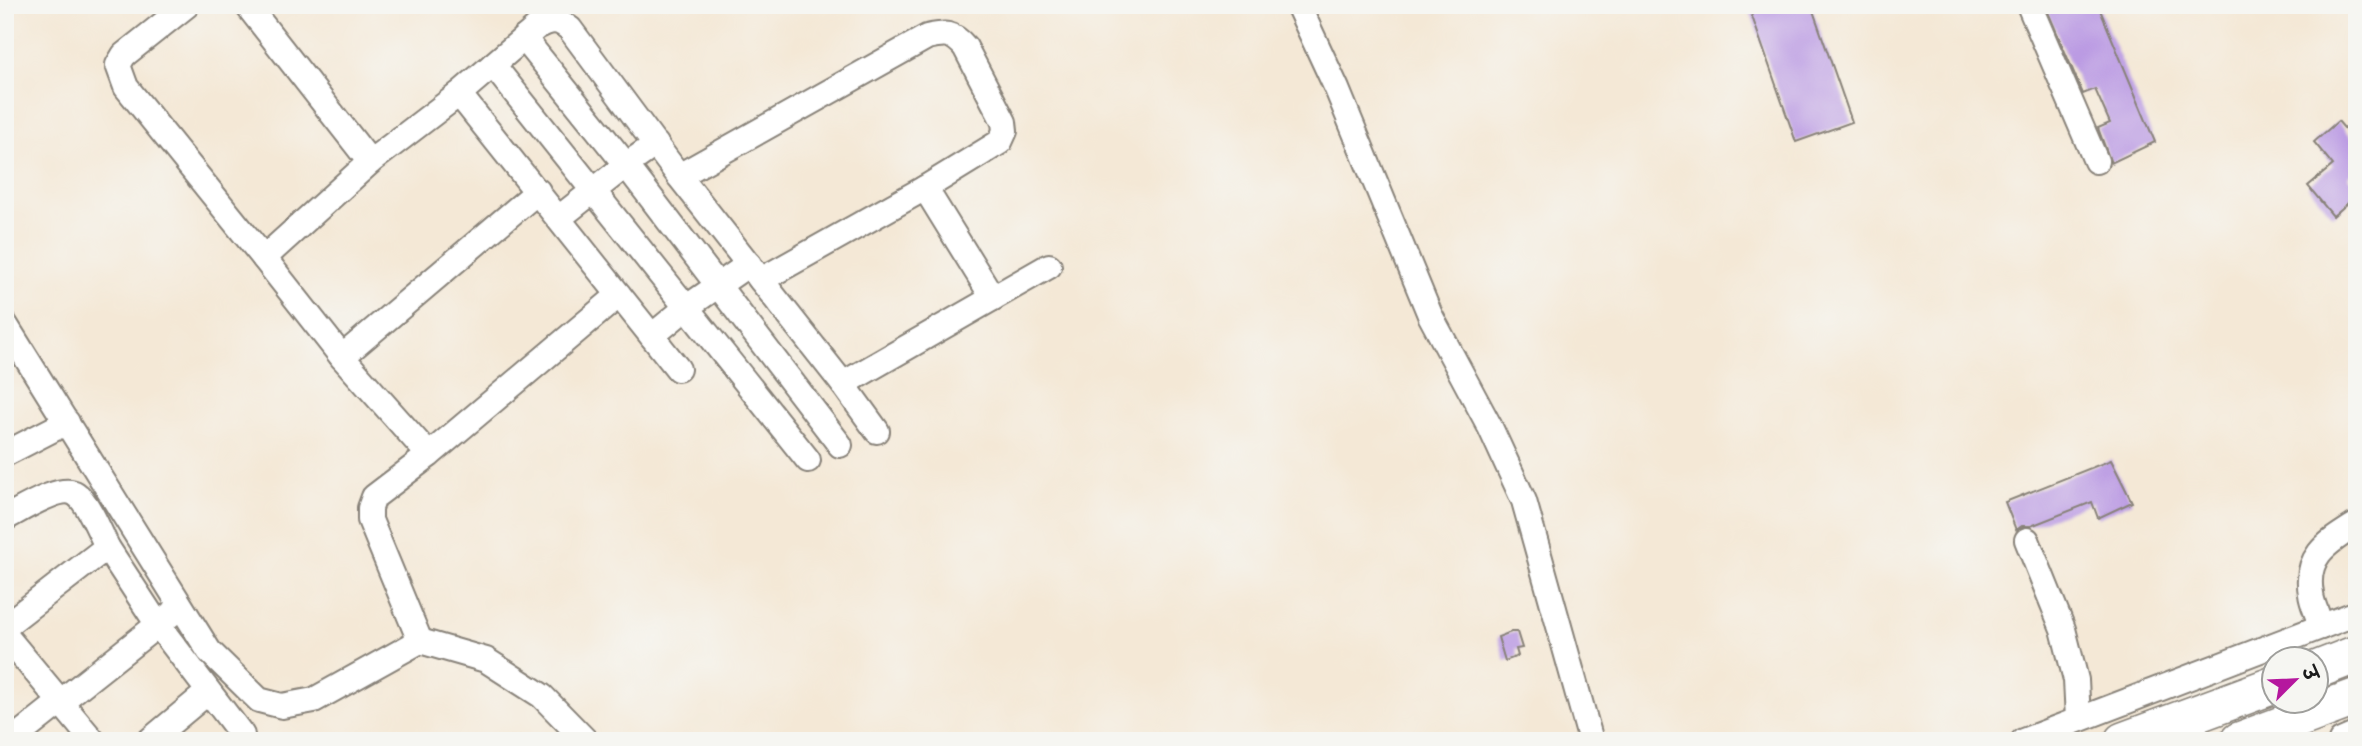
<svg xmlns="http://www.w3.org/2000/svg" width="2362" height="746" viewBox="0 0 2362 746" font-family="Mynerve,'Playpen Sans Deva',sans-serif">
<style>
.building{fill:#bb9be3}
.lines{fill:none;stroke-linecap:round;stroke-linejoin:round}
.minor-casing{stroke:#888279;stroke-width:28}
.highway-casing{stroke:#888279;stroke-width:40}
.minor{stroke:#fff;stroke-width:24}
.highway{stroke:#fff;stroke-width:37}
</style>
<rect width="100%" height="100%" fill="#f6f6f2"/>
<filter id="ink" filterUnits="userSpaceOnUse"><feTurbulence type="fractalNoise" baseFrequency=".0143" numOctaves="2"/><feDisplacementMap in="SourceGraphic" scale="14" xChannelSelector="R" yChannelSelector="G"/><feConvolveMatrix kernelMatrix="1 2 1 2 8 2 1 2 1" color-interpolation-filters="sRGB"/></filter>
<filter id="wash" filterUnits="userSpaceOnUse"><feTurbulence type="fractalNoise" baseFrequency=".00686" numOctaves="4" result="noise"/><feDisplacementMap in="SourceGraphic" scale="28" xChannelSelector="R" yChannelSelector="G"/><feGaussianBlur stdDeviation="1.57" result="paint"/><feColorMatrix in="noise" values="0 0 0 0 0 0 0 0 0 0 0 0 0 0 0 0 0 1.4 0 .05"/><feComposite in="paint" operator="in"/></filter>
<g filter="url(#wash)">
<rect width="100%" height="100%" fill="#f4e8d6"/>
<g id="blocks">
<g class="building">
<polygon points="1748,5 1811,5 1852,122 1796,142"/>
<polygon points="2045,5 2098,5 2155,142 2111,163 2098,128 2110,123 2095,89 2083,94"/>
<polygon points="2338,121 2357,143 2357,169 2348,177 2357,187 2357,195 2333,216 2308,186 2333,165 2314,142"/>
<polygon points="2111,460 2132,502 2098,518 2092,502 2031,526 2022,526 2016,530 2005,502"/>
<polygon points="1511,632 1517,632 1522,648 1516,649 1518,656 1505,661 1498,637"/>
</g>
</g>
</g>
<g filter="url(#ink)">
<use href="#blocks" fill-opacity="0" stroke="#888279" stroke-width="2"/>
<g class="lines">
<defs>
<g id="minor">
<polyline points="187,5 124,55 118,65 126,87 264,258 370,162"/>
<path d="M247,5L370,162L459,94L537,27C551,20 557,18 570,29L679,176L843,384L877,431"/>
<polyline points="1298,5 1337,89 1430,315 1490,427 1524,501 1591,741"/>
<polyline points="2029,5 2096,161"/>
<polyline points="524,38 626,165 656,144"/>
<polyline points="493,65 808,460"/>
<polyline points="459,94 678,369"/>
<path d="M679,176L927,37C945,33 952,32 965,47L1004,122L1005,131L1000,142L925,188L761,280"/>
<polyline points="538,191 342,357 429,455 619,295"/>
<polyline points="559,218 626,165 840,445"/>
<polyline points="264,258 342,357"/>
<polyline points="993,298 1049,266"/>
<polyline points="5,324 209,651 259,700 282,706 314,700 420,641 486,660 542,696 586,741"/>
<polyline points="652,336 687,307 749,264"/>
<polyline points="843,384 993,298 925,188"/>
<polyline points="5,454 67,422"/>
<path d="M5,518C21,510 61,484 76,494C88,502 101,534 107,547"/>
<polyline points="2027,540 2063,629 2076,680 2078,719"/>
<polyline points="5,626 107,547 158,625 242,735"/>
<path d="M2321,627C2319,616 2312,605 2311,594C2304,555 2329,542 2357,524"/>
<polyline points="5,635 93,741"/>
<polyline points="420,641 370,520 370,508 374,497 429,455"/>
<polyline points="11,741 170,615"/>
<polyline points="149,741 208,692"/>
<polyline points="2023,741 2357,613"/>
<polyline points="2341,741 2357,734"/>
</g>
<g id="highway">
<polyline points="2316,670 2357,654"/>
<polyline points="2123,741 2274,685"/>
<polyline points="2239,741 2357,697"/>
</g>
</defs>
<use href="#minor" class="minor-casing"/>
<use href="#highway" class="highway-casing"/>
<use href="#minor" class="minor"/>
<use href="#highway" class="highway"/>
</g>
</g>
<rect width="2362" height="746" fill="none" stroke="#f6f6f2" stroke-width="28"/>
<g transform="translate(2295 680) rotate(66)"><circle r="33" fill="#f6f6f2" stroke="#9f9f9c" stroke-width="2"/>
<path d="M0-5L12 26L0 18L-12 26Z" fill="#b5179e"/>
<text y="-10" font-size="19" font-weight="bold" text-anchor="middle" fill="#1c1c1c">उ</text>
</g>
</svg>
